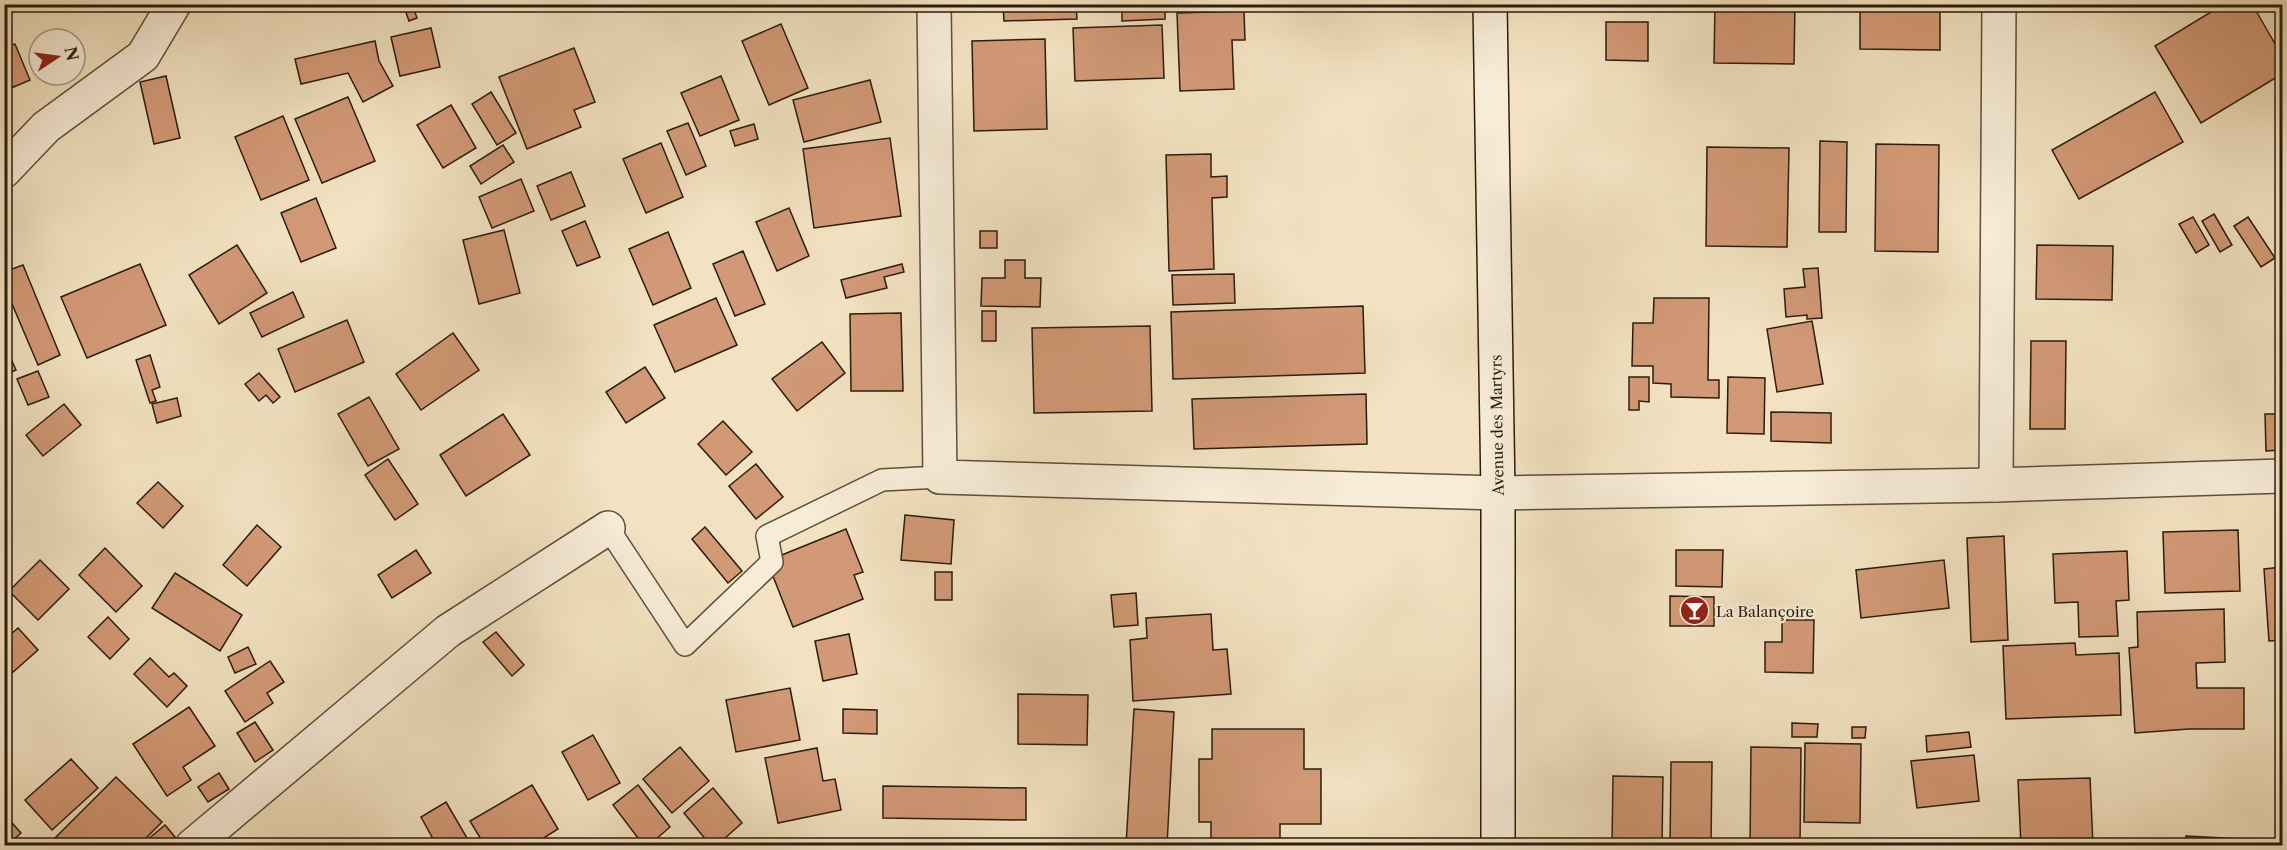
<svg xmlns="http://www.w3.org/2000/svg" width="2287" height="850" viewBox="0 0 2287 850" font-family="'Libre Caslon Text',serif">
<style>
.building{fill:#d29976;stroke:#2c1c0e;stroke-width:1.5}
.lines{fill:none;stroke-linecap:round;stroke-linejoin:round}
.service-casing{stroke:#5e4e3b;stroke-width:24}
.minor-casing{stroke:#5e4e3b;stroke-width:36}
.secondary-casing{stroke:#2c1c0e;stroke-width:36}
.service{stroke:#f7ecd7;stroke-width:21}
.minor{stroke:#f7ecd7;stroke-width:33}
.secondary{stroke:#f7ecd7;stroke-width:33}
.labels{text-anchor:middle;dominant-baseline:central;stroke-width:4.5;stroke-linejoin:round;paint-order:stroke}
.street-label{font-size:15px;fill:#2c1c0e;stroke:#f7ecd7}
.poi-label{font-size:15px;fill:#2c1c0e;stroke:#f7ecd7;text-anchor:start}
</style>
<rect width="100%" height="100%" fill="#f2e2c1"/>
<filter id="stains"><feTurbulence type="fractalNoise" baseFrequency=".00333" numOctaves="4"/><feColorMatrix values="0 0 0 0 .2 0 0 0 0 .09 0 0 0 0 .02 0 0 0 .5 -.17"/></filter>
<radialGradient id="worn" r=".72"><stop offset=".6" stop-color="#630" stop-opacity="0"/><stop offset="1" stop-color="#630" stop-opacity=".3"/></radialGradient>
<g class="building">
<polygon points="403,4 412,4 417,18 409,21"/>
<polygon points="1003,4 1076,4 1077,19 1004,21"/>
<polygon points="1122,4 1165,4 1165,19 1122,21"/>
<polygon points="1715,4 1795,4 1794,64 1714,63"/>
<polygon points="1860,4 1940,4 1940,50 1860,49"/>
<polygon points="2224,4 2252,4 2282,56 2282,74 2201,123 2155,46"/>
<polygon points="1244,11 1245,40 1232,40 1234,89 1180,91 1177,13"/>
<polygon points="1606,22 1648,22 1648,61 1606,60"/>
<polygon points="781,24 808,88 769,105 742,41"/>
<polygon points="1162,25 1164,78 1075,81 1073,28"/>
<polygon points="431,28 440,67 400,76 391,37"/>
<polygon points="1045,39 1047,129 974,131 972,41"/>
<polygon points="375,41 379,61 393,86 363,102 348,73 301,84 295,59"/>
<polygon points="15,44 30,80 4,91 4,48"/>
<polygon points="574,48 595,102 574,110 581,127 527,149 499,77"/>
<polygon points="166,76 180,138 154,144 140,82"/>
<polygon points="721,76 739,120 700,136 681,93"/>
<polygon points="870,80 881,122 804,142 793,100"/>
<polygon points="491,92 516,133 497,145 472,104"/>
<polygon points="2155,92 2183,142 2079,199 2052,150"/>
<polygon points="348,97 375,161 322,183 295,119"/>
<polygon points="451,105 476,148 443,168 417,125"/>
<polygon points="283,116 309,180 261,200 235,137"/>
<polygon points="688,123 706,166 686,175 667,131"/>
<polygon points="754,124 758,139 735,146 730,131"/>
<polygon points="890,138 901,216 814,228 803,149"/>
<polygon points="1820,141 1847,142 1846,232 1819,232"/>
<polygon points="661,143 683,197 646,213 623,159"/>
<polygon points="1876,144 1939,145 1938,252 1875,251"/>
<polygon points="503,145 514,162 481,184 470,166"/>
<polygon points="1707,147 1789,148 1787,247 1706,246"/>
<polygon points="1211,154 1211,177 1227,176 1227,197 1212,198 1214,269 1169,271 1166,155"/>
<polygon points="571,172 585,206 551,220 537,186"/>
<polygon points="521,179 534,211 492,228 479,197"/>
<polygon points="316,198 336,248 301,262 281,213"/>
<polygon points="789,208 809,256 777,271 756,222"/>
<polygon points="2214,214 2232,245 2220,252 2202,221"/>
<polygon points="2193,217 2209,245 2196,253 2179,224"/>
<polygon points="2248,217 2275,258 2261,267 2234,226"/>
<polygon points="585,221 600,257 577,266 562,231"/>
<polygon points="504,230 520,293 479,304 463,240"/>
<rect x="980" y="231" width="17" height="17"/>
<polygon points="668,232 691,288 653,305 629,249"/>
<polygon points="237,245 267,293 219,324 189,275"/>
<polygon points="2037,245 2113,246 2112,300 2036,299"/>
<polygon points="743,251 765,304 735,316 713,264"/>
<polygon points="1005,260 1025,260 1025,278 1041,278 1040,307 981,306 982,278 1005,278"/>
<polygon points="140,264 166,325 87,358 61,297"/>
<polygon points="902,264 904,272 884,277 887,288 846,298 841,280"/>
<polygon points="23,265 60,355 38,365 4,285 4,272"/>
<polygon points="1818,268 1822,318 1807,319 1807,315 1786,317 1784,289 1805,287 1803,269"/>
<polygon points="1234,274 1235,303 1173,305 1172,275"/>
<polygon points="293,292 304,317 262,337 250,313"/>
<polygon points="716,298 737,345 675,372 654,325"/>
<polygon points="1654,298 1709,298 1708,380 1719,380 1719,398 1671,397 1671,384 1653,383 1653,366 1632,366 1633,323 1653,323"/>
<polygon points="1363,306 1365,373 1173,379 1171,312"/>
<rect x="982" y="311" width="14" height="30"/>
<polygon points="901,313 903,391 851,391 850,314"/>
<polygon points="347,320 364,362 295,392 278,349"/>
<polygon points="1812,321 1823,384 1777,392 1767,329"/>
<polygon points="1150,326 1152,411 1034,413 1032,328"/>
<polygon points="453,333 479,370 421,410 396,374"/>
<polygon points="2031,341 2066,341 2065,429 2030,429"/>
<polygon points="822,342 845,373 797,411 772,379"/>
<polygon points="4,343 16,370 4,375"/>
<polygon points="150,355 160,387 152,390 156,401 150,403 136,360"/>
<polygon points="645,367 665,398 626,423 606,392"/>
<polygon points="38,371 49,397 28,405 17,379"/>
<polygon points="259,373 280,397 273,403 266,395 259,401 245,384"/>
<polygon points="1629,377 1649,377 1649,402 1639,401 1639,410 1629,410"/>
<polygon points="1728,377 1765,378 1764,434 1727,433"/>
<polygon points="1366,394 1367,444 1194,449 1192,399"/>
<polygon points="369,397 399,449 368,466 338,414"/>
<polygon points="177,398 181,416 157,423 152,404"/>
<polygon points="64,404 81,425 43,456 26,435"/>
<polygon points="1771,412 1831,413 1831,443 1771,441"/>
<polygon points="503,414 530,455 466,496 440,455"/>
<polygon points="2265,414 2282,414 2282,450 2266,451"/>
<polygon points="723,421 752,452 726,475 698,444"/>
<polygon points="388,459 418,504 395,520 365,475"/>
<polygon points="756,464 783,497 756,519 729,486"/>
<polygon points="158,482 183,506 163,528 137,503"/>
<polygon points="905,515 954,520 951,564 901,560"/>
<polygon points="257,525 281,547 247,586 223,565"/>
<polygon points="705,527 742,571 728,583 692,539"/>
<polygon points="846,529 863,572 854,575 863,599 793,627 767,561"/>
<polygon points="2238,530 2240,591 2165,593 2163,532"/>
<polygon points="2004,536 2008,640 1971,642 1967,538"/>
<polygon points="105,548 142,586 116,612 79,575"/>
<polygon points="416,550 431,573 392,598 378,575"/>
<polygon points="1676,550 1723,550 1722,587 1676,586"/>
<polygon points="2127,551 2129,600 2116,601 2118,636 2079,637 2078,602 2055,603 2053,554"/>
<polygon points="40,560 69,589 38,620 9,591"/>
<polygon points="1944,560 1949,608 1861,618 1856,570"/>
<polygon points="2282,567 2282,640 2269,641 2264,569"/>
<rect x="935" y="572" width="17" height="28"/>
<polygon points="175,573 242,615 220,651 152,608"/>
<polygon points="1136,593 1138,625 1114,627 1111,595"/>
<polygon points="1670,596 1714,597 1714,626 1670,626"/>
<polygon points="2224,609 2225,662 2196,663 2197,688 2244,688 2244,729 2189,729 2135,733 2129,648 2138,647 2137,612"/>
<polygon points="1211,614 1213,650 1227,649 1231,694 1133,701 1130,640 1147,638 1146,618"/>
<polygon points="108,617 129,639 110,659 88,637"/>
<polygon points="1782,620 1814,620 1813,673 1765,672 1765,642 1782,642"/>
<polygon points="18,628 38,650 4,680 4,640"/>
<polygon points="496,632 524,665 512,676 483,642"/>
<polygon points="849,634 857,674 823,681 815,641"/>
<polygon points="2075,643 2076,655 2119,653 2121,715 2006,719 2003,646"/>
<polygon points="248,647 256,664 235,673 228,657"/>
<polygon points="150,658 169,677 174,673 187,686 167,707 134,674"/>
<polygon points="270,661 284,682 267,693 273,703 245,722 225,691"/>
<polygon points="790,688 800,740 736,752 726,700"/>
<polygon points="1018,694 1088,695 1087,745 1018,744"/>
<polygon points="189,707 215,746 183,767 191,780 167,796 133,744"/>
<polygon points="843,709 877,710 877,734 843,733"/>
<polygon points="1134,709 1174,712 1167,846 1126,846"/>
<polygon points="255,722 273,750 255,762 237,733"/>
<polygon points="1792,723 1818,724 1817,737 1792,737"/>
<polygon points="1852,727 1866,727 1865,738 1852,738"/>
<polygon points="1212,729 1304,729 1304,769 1321,769 1321,824 1280,824 1280,846 1211,846 1211,822 1199,822 1199,759 1212,759"/>
<polygon points="1969,732 1971,747 1927,752 1926,736"/>
<polygon points="593,735 620,783 588,800 562,752"/>
<polygon points="1805,743 1861,744 1860,823 1804,822"/>
<polygon points="680,747 709,781 672,813 643,779"/>
<polygon points="1751,747 1801,748 1800,846 1750,846"/>
<polygon points="817,748 823,781 835,779 841,810 778,823 765,758"/>
<polygon points="1974,755 1979,801 1917,808 1911,761"/>
<polygon points="71,759 98,788 52,830 25,800"/>
<polygon points="1671,762 1712,762 1711,846 1670,846"/>
<polygon points="219,773 229,789 208,802 198,787"/>
<polygon points="1613,776 1663,777 1662,846 1612,846"/>
<polygon points="116,777 162,822 138,846 60,846 54,839"/>
<polygon points="2090,778 2093,846 2021,846 2018,780"/>
<polygon points="532,785 558,829 531,846 485,846 470,821"/>
<polygon points="638,785 670,827 648,846 644,846 613,805"/>
<polygon points="883,786 1026,788 1026,820 883,818"/>
<polygon points="713,788 742,823 716,846 711,846 684,813"/>
<polygon points="446,802 467,838 455,846 437,846 421,817"/>
<polygon points="4,814 21,833 7,846 4,846"/>
<polygon points="165,825 175,837 166,846 152,846 147,840"/>
<polygon points="2186,836 2282,841 2282,846 2185,846"/>
<polygon points="354,840 357,846 344,846"/>
</g>
<g class="lines">
<defs>
<polyline id="service" points="608,528 685,645 772,562 767,536 882,480 940,477"/>
<g id="minor">
<polyline points="934,4 940,477 1498,493 1996,485 2282,476"/>
<polyline points="4,171 46,127 143,56 174,4"/>
<polyline points="1996,485 1999,4"/>
<polyline points="192,846 448,631 608,528"/>
</g>
<polyline id="secondary" points="1490,4 1498,493 1498,846"/>
</defs>
<use href="#service" class="service-casing"/>
<use href="#minor" class="minor-casing"/>
<use href="#secondary" class="secondary-casing"/>
<use href="#service" class="service"/>
<use href="#minor" class="minor"/>
<use href="#secondary" class="secondary"/>
</g>
<defs>
<symbol id="bar-disc" viewBox="-11 -11 22 22"><circle r="9.5" fill="#8f2418" stroke="#f7ecd7"/><path d="M-6-5H6L.8 .8V4.5H3.5V6h-7V4.5H-.8V.8Z" fill="#fff"/></symbol>
</defs>
<g fill-rule="evenodd">
<use href="#bar-disc" x="1678" y="594" width="33" height="33"/>
</g>
<g class="labels">
<g class="street-label">
<text transform="translate(1497 425) rotate(-91)">Avenue des Martyrs</text>
</g>
<g class="poi-label">
<text x="1716" y="611">La Balançoire</text>
</g>
</g>
<rect width="2287" height="850" fill="none" stroke="#f2e2c1" stroke-width="24"/>
<rect x="6" y="6" width="2275" height="838" fill="none" stroke="#2c1c0e" stroke-width="3"/>
<rect x="12" y="12" width="2263" height="826" fill="none" stroke="#2c1c0e" stroke-width="1.5"/>
<g transform="translate(57 57) rotate(77)"><circle r="28" fill="#f7ecd7" stroke="#a69987" stroke-width="1.5"/>
<path d="M0-4.5L10 22L0 15L-10 22Z" fill="#8f2418"/>
<text y="-9" font-size="16" font-weight="bold" text-anchor="middle" fill="#2c1c0e">N</text>
</g>
<rect width="100%" height="100%" filter="url(#stains)"/>
<rect width="100%" height="100%" fill="url(#worn)"/>
</svg>
